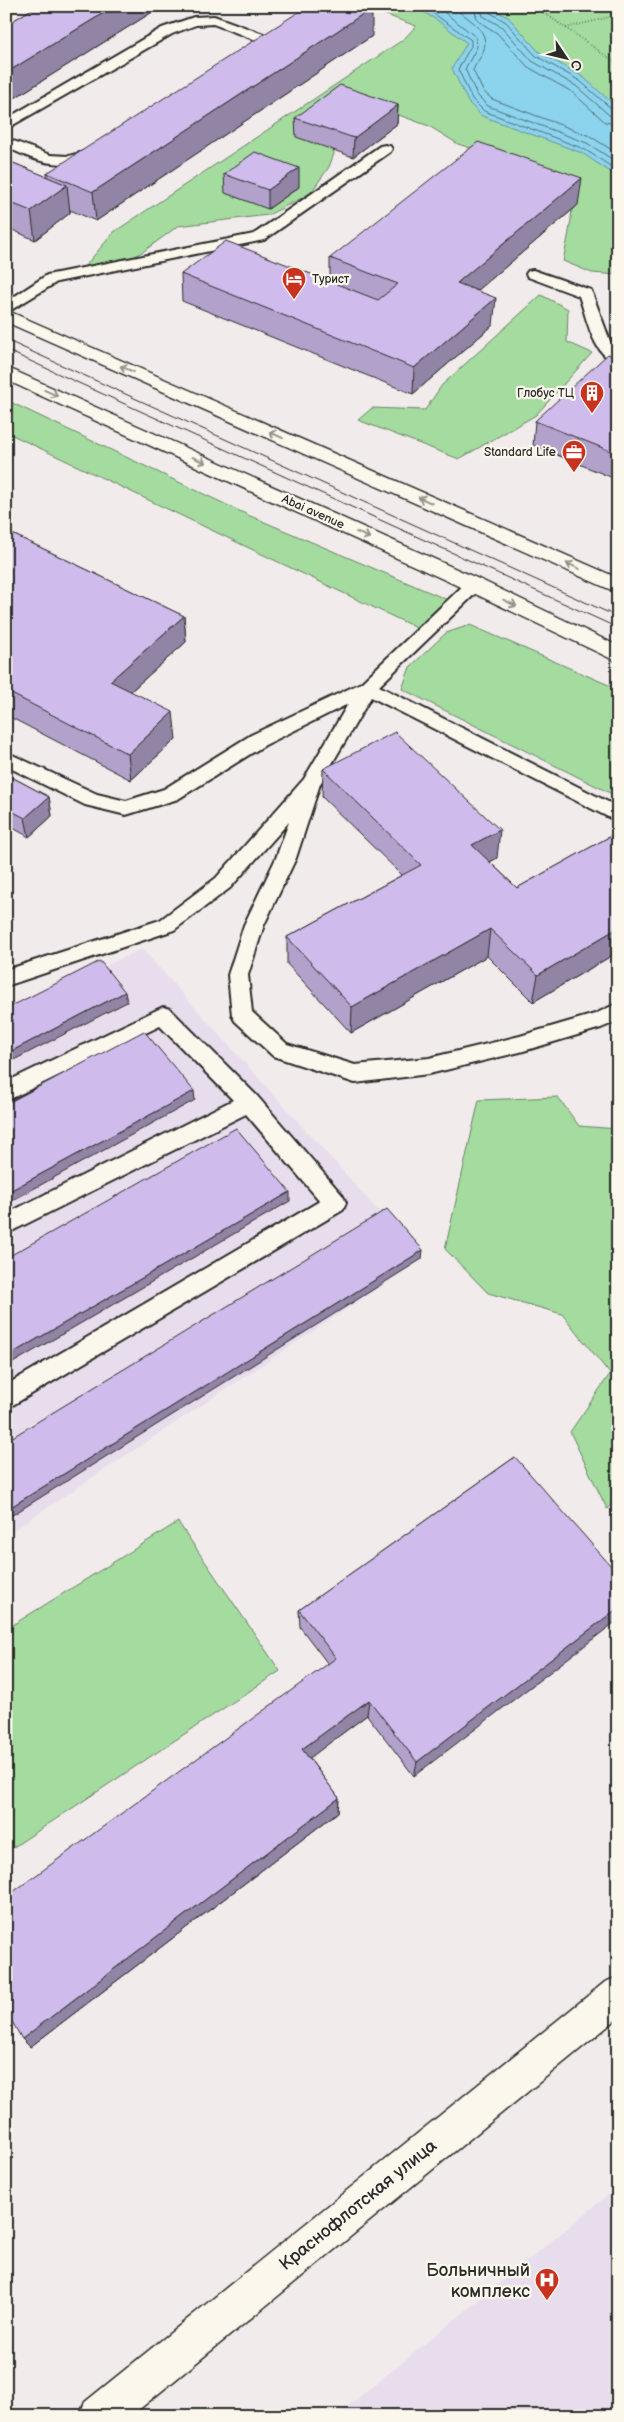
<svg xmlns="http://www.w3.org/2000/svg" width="624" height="2422" viewBox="0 0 624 2422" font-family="'Balsamiq Sans',sans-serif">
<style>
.built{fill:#e8ddec}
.green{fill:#a4db9f;stroke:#688365}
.water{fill:#8cd3ed;stroke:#65909f}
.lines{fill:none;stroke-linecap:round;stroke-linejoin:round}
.shore{stroke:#526e79;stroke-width:1}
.service-casing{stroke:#2b2b2b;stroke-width:4}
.minor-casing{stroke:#2b2b2b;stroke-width:3}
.primary-casing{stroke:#2b2b2b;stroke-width:3}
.path{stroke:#2b2b2b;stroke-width:2;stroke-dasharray:0.5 2.5;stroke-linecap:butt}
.service{fill:#fbf7ec;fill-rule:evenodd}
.minor{fill:#fbf7ec;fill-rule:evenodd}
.primary{fill:#fbf7ec;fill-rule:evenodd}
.tram{stroke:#2b2b2b;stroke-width:1}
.wall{fill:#b2a2cb;stroke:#2b2b2b}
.shaded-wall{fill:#9184a5;stroke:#2b2b2b}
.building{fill:#cfbcec;stroke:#2b2b2b}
.oneway{stroke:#93918c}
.labels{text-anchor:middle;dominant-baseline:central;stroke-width:4.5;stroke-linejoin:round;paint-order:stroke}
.far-poi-label{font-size:12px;fill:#2b2b2b;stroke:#fbf7ec;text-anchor:end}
.far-street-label{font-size:12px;fill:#2b2b2b;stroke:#fbf7ec}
.near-street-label{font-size:18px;fill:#2b2b2b;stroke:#fbf7ec}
.near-poi-label{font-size:18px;fill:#2b2b2b;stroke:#fbf7ec;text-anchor:end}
</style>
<rect width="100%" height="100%" fill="#f2ebec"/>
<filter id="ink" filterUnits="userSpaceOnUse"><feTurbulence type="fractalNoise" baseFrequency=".02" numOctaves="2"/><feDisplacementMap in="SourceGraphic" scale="10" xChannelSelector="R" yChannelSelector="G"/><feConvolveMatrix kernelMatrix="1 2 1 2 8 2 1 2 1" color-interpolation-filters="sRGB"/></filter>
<g filter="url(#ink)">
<g class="built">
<polygon points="142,949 422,1259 6,1535 6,1012"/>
<polygon points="618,2187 618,2416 336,2416"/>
</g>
<g class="green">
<path d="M362,6H613L618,8V275L592,273L563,261C569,233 575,208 571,180L458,144L429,126L382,109L332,138L334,154L329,167L310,194L268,215L178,226L144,251L107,272L85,266L114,232L404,39L416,26Z"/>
<polygon points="541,295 568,309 567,342 592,353 536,415 459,459 358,420 372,408 425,410 442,385"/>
<polygon points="6,400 248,515 455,603 425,632 6,432"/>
<polygon points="470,625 618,689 618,797 402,689 410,667 446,633"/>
<polygon points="558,1097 579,1126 618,1129 618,1497 607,1509 570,1432 610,1374 562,1314 488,1293 445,1249 479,1100"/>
<polygon points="178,1522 280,1671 6,1852 6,1629"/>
</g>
<polygon class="water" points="413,6 488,6 509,18 539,52 583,77 618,108 618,177 582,153 482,116 468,102 452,68 467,43 437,20"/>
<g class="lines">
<g class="shore">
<polyline points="423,6 471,40 471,46 458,69 472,99 484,111 584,149 618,171"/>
<polyline points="436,6 476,37 477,47 465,69 477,95 488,106 587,143 618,163"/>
<path d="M450,6C464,16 490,28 484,49C482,57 476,63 473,70L483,91L492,99L590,136L618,154"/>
<polyline points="473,6 478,21 497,33 528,67 572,92 605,122 618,125"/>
<polyline points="480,6 483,16 502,27 532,61 576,86 609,115 618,118"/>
<polyline points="487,6 489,12 506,22 536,56 580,81 613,110 618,111"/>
</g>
<defs>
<g id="service">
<polygon points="214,16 277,39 278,42 272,46 213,24 196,25 172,34 6,129 6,119 162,28 194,17"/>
<path d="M6,138L50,155L69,156L95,149L102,153L100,156C58,169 45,165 6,147Z"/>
<polygon points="385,145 390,146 392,149 390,152 264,240 57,282 6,313 6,302 47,275 254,234 380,146"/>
<path d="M533,270L591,290L610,341L618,349V363C592,356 587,317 579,296L528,277L526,274L528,271Z"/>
<polygon points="474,579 480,581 483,585 480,589 379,686 618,807 618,822 371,697 320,784 296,858 264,925 248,975 252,1012 287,1044 355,1065 429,1058 520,1036 595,1014 618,1003 618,1021 601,1028 520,1052 429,1074 355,1083 273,1056 235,1021 232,1015 228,975 244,925 276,858 289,822 230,888 174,930 6,986 6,970 160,920 216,878 304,779 348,704 265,745 178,799 126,815 85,805 6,766 6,752 97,794 126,801 164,789 251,735 361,683 468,581"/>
<polygon points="163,1007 170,1009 257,1096 343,1196 346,1203 343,1210 6,1409 6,1385 320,1201 246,1114 6,1234 6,1214 233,1100 160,1026 6,1101 6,1082"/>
</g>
<polygon id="minor" points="618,1977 618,2018 131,2416 79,2416 85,2402 605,1982"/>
<g id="primary">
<polygon points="6,310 618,578 618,593 6,322"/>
<polygon points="6,367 481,580 618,646 618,662 467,590 6,380"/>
</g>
</defs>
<use href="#service" class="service-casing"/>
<use href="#minor" class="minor-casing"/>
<use href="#primary" class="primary-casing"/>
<g class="path">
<polyline points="534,6 618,64"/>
<polyline points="566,28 618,15"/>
</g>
<use href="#service" class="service"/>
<use href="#minor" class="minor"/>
<use href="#primary" class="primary"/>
<g class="tram">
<polyline points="6,340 618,617"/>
<polyline points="6,350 618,628"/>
</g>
</g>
<g class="wall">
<polygon points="37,6 162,6 13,99 6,97 6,25"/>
<polygon points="372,36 96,221 70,210 70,213 35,240 6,227 6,160 47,177 47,173"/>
<polygon points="398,105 397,124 353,157 296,137 295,118"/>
<polygon points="224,174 299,187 268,209 225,193"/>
<polygon points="578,205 477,291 493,325 413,394 182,301 181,274 330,281 330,258"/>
<polygon points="618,358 618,480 533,445 535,421"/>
<polygon points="6,531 184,616 186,642 131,691 176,739 131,780 6,715"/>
<polygon points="323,769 497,858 490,862 517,888 618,832 618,952 533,1002 487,956 351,1033 287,964 287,937 402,875 322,797"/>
<polygon points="6,774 49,797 52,816 29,837 6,824"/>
<polygon points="515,1457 414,1776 367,1715 309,1758 339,1798 338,1812 30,2047 328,1664 300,1627 299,1610"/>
</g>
<g class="shaded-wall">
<polygon points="115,6 162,6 13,99 9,71"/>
<polygon points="372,8 372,36 96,221 93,192"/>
<polygon points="398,105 397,124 353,157 354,138"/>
<polygon points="299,168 299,187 268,209 268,190"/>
<polygon points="582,178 578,205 455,310 457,283"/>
<polygon points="67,185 70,213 35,240 31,211"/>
<polygon points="496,298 493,325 413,394 414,368"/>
<polygon points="184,616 186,642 113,707 110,681"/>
<polygon points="173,712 176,739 131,780 128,754"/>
<polygon points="49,797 52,816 29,837 25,818"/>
<polygon points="500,830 497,858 469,873 472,845"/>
<polygon points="618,928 618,952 533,1002 538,975"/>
<polygon points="490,929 487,956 351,1033 352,1007"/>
<polygon points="125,992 127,1002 6,1064 6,1054"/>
<polygon points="194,1091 195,1100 6,1204 6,1193"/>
<polygon points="290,1192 290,1201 6,1367 6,1357"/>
<polygon points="423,1250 422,1259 6,1519 6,1510"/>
<polygon points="618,1608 618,1620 414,1776 417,1762"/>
<polygon points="369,1700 367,1715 303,1763 302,1749"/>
<polygon points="339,1798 338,1812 30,2047 22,2039"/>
</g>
<g class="building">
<polygon points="37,6 115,6 9,71 6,70 6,25"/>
<polygon points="308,6 366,6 372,8 93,192 47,173"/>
<polygon points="340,85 398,105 354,138 295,118"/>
<polygon points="478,142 582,178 457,283 496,298 414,368 181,274 226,241 378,300 398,284 330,258"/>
<polygon points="255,152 299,168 268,190 224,174"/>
<polygon points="6,160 67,185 31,211 6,201"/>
<polygon points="608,354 618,358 618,454 535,421"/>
<polygon points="6,531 184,616 110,681 173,712 128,754 6,691"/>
<polygon points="395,732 500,830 472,845 517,888 618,832 618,928 538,975 490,929 352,1007 287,937 421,865 323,769"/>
<polygon points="6,774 49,797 25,818 6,808"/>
<polygon points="100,961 125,992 6,1054 6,1009"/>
<polygon points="144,1031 194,1091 6,1193 6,1104"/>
<polygon points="236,1128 290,1192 6,1357 6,1258"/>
<polygon points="387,1209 423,1250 6,1510 6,1441"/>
<polygon points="515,1457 618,1574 618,1608 417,1762 369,1700 302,1749 339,1798 22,2039 6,2011 6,1897 336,1658 299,1610"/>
</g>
<defs><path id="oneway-shaft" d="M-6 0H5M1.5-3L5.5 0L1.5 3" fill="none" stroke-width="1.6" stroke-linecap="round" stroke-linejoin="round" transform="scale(1.25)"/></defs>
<g class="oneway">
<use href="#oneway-shaft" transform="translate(127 369) rotate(-156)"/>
<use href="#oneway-shaft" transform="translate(51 393) rotate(24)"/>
<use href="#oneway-shaft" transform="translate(276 435) rotate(-156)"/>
<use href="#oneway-shaft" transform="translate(199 460) rotate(24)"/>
<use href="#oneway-shaft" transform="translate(425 500) rotate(-156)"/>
<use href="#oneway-shaft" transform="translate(363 535) rotate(24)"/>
<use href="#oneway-shaft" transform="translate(573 566) rotate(-156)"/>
<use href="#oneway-shaft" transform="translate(510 603) rotate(26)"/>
</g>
</g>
<defs>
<symbol id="hotel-pin" viewBox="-11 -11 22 30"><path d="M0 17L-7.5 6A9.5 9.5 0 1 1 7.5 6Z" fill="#c8321e" stroke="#fbf7ec"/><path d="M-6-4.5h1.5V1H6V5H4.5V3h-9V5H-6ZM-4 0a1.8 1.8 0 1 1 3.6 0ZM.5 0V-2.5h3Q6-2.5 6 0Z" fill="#fff"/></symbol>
<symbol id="building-pin" viewBox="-11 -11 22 30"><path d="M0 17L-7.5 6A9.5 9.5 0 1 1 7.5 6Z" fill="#c8321e" stroke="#fbf7ec"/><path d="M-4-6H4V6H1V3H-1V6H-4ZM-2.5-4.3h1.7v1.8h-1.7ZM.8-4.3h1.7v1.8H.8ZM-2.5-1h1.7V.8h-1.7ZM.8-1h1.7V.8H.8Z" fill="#fff"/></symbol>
<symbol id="office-pin" viewBox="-11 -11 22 30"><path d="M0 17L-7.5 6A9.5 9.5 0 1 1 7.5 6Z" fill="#c8321e" stroke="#fbf7ec"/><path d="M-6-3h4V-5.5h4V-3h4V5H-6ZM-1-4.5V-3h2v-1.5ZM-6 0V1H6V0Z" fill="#fff"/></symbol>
<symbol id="hospital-pin" viewBox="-11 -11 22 30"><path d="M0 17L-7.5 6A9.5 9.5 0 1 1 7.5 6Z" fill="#c8321e" stroke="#fbf7ec"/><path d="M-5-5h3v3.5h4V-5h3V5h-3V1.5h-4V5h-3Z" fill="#fff"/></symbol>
</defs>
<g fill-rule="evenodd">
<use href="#hotel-pin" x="280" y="265" width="28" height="38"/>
<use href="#building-pin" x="578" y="379" width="28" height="38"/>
<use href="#office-pin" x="560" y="438" width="28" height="38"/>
<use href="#hospital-pin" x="533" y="2266" width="28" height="38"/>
</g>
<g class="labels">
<g class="far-poi-label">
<text x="312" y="279" text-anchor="start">Турист</text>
<text x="574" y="393">Глобус ТЦ</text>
<text x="556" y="452">Standard Life</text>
</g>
<g class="far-street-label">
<text transform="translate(313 512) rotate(24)">Abai avenue</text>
</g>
<g class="near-street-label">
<text transform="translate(358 2205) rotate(-39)">Краснофлотская улица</text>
</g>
<g class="near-poi-label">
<text x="530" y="2270">Больничный<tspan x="530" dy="21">комплекс</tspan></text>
</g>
</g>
<rect width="624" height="2422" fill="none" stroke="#fbf7ec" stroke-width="25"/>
<rect x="12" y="12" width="599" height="2397" fill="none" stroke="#2b2b2b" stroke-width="2" filter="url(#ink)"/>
<g transform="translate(566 58) rotate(125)" stroke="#fbf7ec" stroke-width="4" paint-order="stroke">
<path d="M0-4L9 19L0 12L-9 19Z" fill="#2b2b2b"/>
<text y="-8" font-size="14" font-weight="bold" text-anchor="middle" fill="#2b2b2b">С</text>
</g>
</svg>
